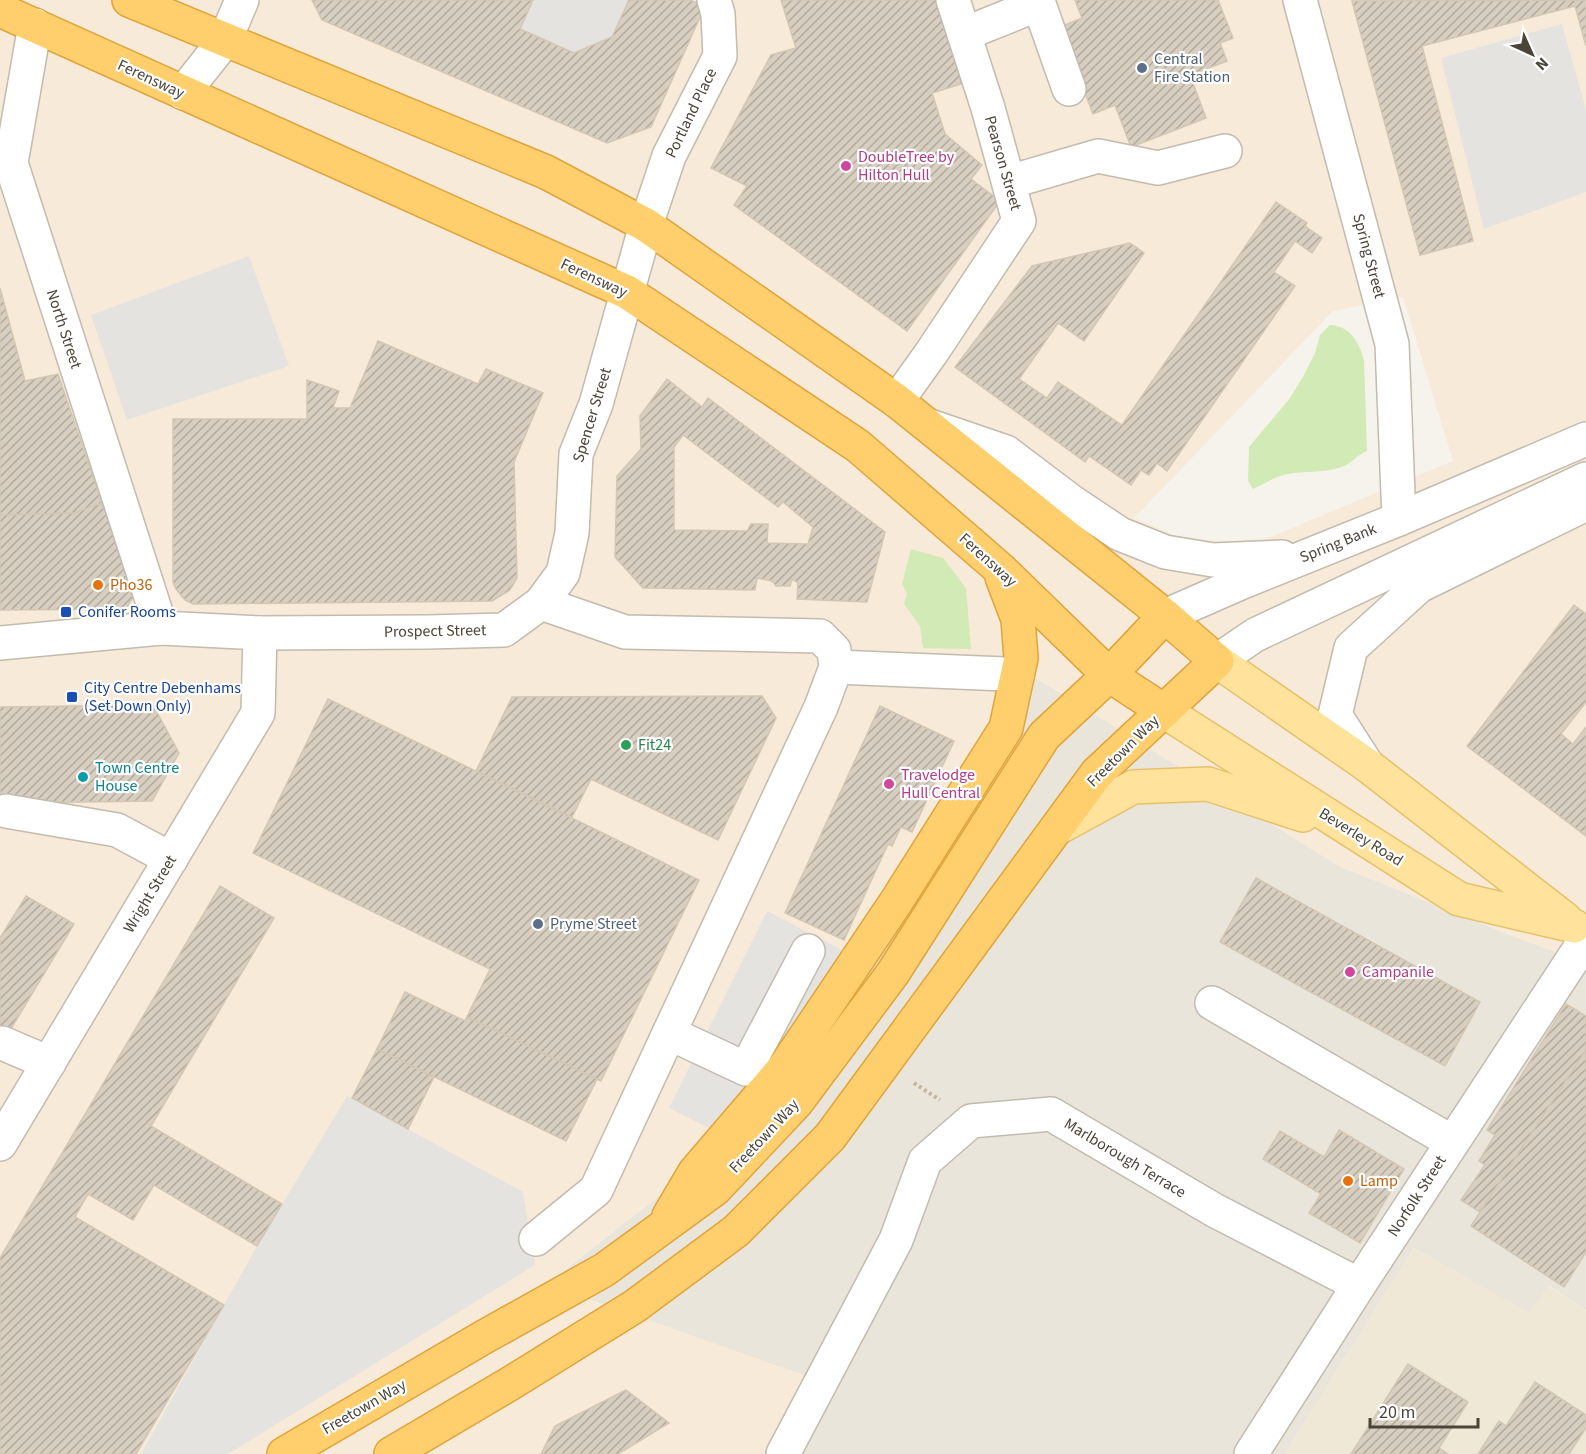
<svg xmlns="http://www.w3.org/2000/svg" width="1586" height="1454" viewBox="0 0 1586 1454" font-family="'Source Sans 3',sans-serif">
<style>
.residential{fill:#eae5da}
.commercial{fill:#f7ead8;fill-rule:evenodd}
.education{fill:#efe8d6}
.garden{fill:#d2eab5}
.parking{fill:#e5e3e0}
.building{fill:url(#building-hatch);stroke:#d3c7b4;stroke-width:1.5;fill-rule:evenodd}
.lines{fill:none;stroke-linecap:round;stroke-linejoin:round}
.minor-casing{stroke:#c2bbae;stroke-width:36}
.major-casing{stroke:#e6c16a;stroke-width:36}
.highway-casing{stroke:#e0a43c;stroke-width:36}
.path{stroke:#c4b79f;stroke-width:4;stroke-dasharray:3 3;stroke-linecap:butt}
.minor{stroke:#fff;stroke-width:33}
.major{stroke:#ffe39c;stroke-width:33}
.highway{stroke:#ffcf6e;stroke-width:33}
.service-dot{fill:#5c6f8a;stroke:#fff;stroke-width:2}
.hotel-dot{fill:#d1479c;stroke:#fff;stroke-width:2}
.food-dot{fill:#e8710a;stroke:#fff;stroke-width:2}
.transit-dot{fill:#1a4fb4;stroke:#fff;stroke-width:2}
.leisure-dot{fill:#2e9e5b;stroke:#fff;stroke-width:2}
.culture-dot{fill:#0f9aa8;stroke:#fff;stroke-width:2}
.labels{text-anchor:middle;dominant-baseline:central;stroke-width:4.5;stroke-linejoin:round;paint-order:stroke}
.service-label{font-size:16px;fill:#4e5e75;stroke:#fff;text-anchor:start}
.street-label{font-size:16px;fill:#4b4439;stroke:#fff}
.hotel-label{font-size:16px;fill:#b23c85;stroke:#fff;text-anchor:start}
.food-label{font-size:16px;fill:#c56008;stroke:#fff;text-anchor:start}
.transit-label{font-size:16px;fill:#164399;stroke:#fff;text-anchor:start}
.leisure-label{font-size:16px;fill:#27864d;stroke:#fff;text-anchor:start}
.culture-label{font-size:16px;fill:#0d838f;stroke:#fff;text-anchor:start}
</style>
<defs>
<pattern id="building-hatch" width="6" height="6" patternUnits="userSpaceOnUse" patternTransform="scale(1.5)"><rect width="6" height="6" fill="#d8cfc1"/><path d="M-1 1l2-2M0 6l6-6M5 7l2-2" fill="none" stroke="#b1aa9e"/></pattern>
</defs>
<rect width="100%" height="100%" fill="#f6f3ec"/>
<polygon class="residential" points="1036,678 1339,866 1510,935 1586,963 1586,1310 1549,1286 1529,1314 1414,1248 1285,1454 799,1454 546,1285 688,1173 975,795"/>
<path class="commercial" d="M0,0H1586V963L1510,935L1339,866L1036,678L975,794L688,1173L547,1284L832,1385L799,1454H0ZM1403,297L1453,461L1266,539L1218,541L1177,536L1134,518L1333,311Z"/>
<polygon class="education" points="1414,1248 1529,1313 1548,1286 1586,1310 1586,1454 1285,1454"/>
<g class="garden">
<path d="M1330,325C1350,326 1359,342 1364,360L1367,451C1356,455 1351,465 1339,468C1322,473 1305,471 1288,474C1276,476 1264,484 1253,489L1248,481L1249,447L1290,398L1304,375L1315,353L1320,335Z"/>
<polygon points="911,549 943,558 966,588 971,649 923,648 920,626 904,604 907,594 902,584"/>
</g>
<g class="parking">
<polygon points="533,0 629,0 612,37 574,53 520,29"/>
<polygon points="1562,24 1586,110 1586,192 1484,229 1441,58"/>
<polygon points="249,256 289,366 127,420 91,315"/>
<polygon points="767,911 846,952 787,1051 715,1131 669,1108"/>
<polygon points="347,1096 523,1192 535,1265 228,1454 141,1454 257,1246"/>
</g>
<g class="building">
<polygon points="312,0 533,0 520,29 574,53 612,37 629,0 690,0 705,6 651,127 607,143 322,20"/>
<polygon points="781,0 937,0 964,83 932,93 945,134 982,165 971,179 1000,201 907,331 734,205 747,186 711,168 771,55 796,48"/>
<polygon points="1075,0 1218,0 1233,38 1220,43 1227,61 1190,75 1206,118 1131,147 1115,105 1093,114 1060,27 1082,18"/>
<polygon points="1586,0 1586,46 1575,6 1422,46 1473,241 1420,255 1352,1"/>
<polygon points="1276,202 1307,223 1305,226 1322,238 1312,253 1295,241 1274,272 1295,286 1167,471 1157,463 1149,475 1141,470 1131,485 1089,456 1085,462 955,367 1032,266 1130,243 1144,253 1084,341 1058,323 1019,379 1047,398 1058,382 1122,425"/>
<polygon points="0,288 25,381 58,374 102,503 75,513 0,515"/>
<polygon points="378,341 478,384 486,369 543,393 514,462 517,578 510,590 492,601 193,604 185,600 176,589 173,582 173,419 307,419 307,380 339,391 333,408 350,408"/>
<path d="M667,379L702,407L708,398L885,532L867,602L797,599L798,583L792,579L790,586H776L772,581L757,578L755,590L643,588L615,557L617,476L641,449L640,416ZM683,435L778,507L783,502L813,527L808,544L767,543L768,524H751L747,531L674,530V447Z"/>
<polygon points="102,503 135,594 126,609 0,610 0,515 75,513"/>
<polygon points="1574,605 1586,614 1586,702 1561,734 1573,744 1586,727 1586,836 1467,746"/>
<polygon points="762,696 776,718 718,840 591,779 572,817 476,771 512,697"/>
<polygon points="328,699 699,880 601,1081 467,1017 490,969 253,853"/>
<polygon points="153,705 179,753 152,801 0,803 0,707"/>
<polygon points="880,706 954,741 912,832 901,827 892,846 888,844 844,940 785,913"/>
<polygon points="1256,878 1480,1002 1445,1066 1220,942"/>
<polygon points="220,886 274,918 151,1126 282,1204 257,1246 154,1185 133,1220 88,1194 75,1217 224,1305 136,1454 0,1454 0,1258"/>
<polygon points="26,896 74,924 0,1047 0,938"/>
<polygon points="405,992 465,1021 467,1017 597,1079 566,1141 377,1049"/>
<polygon points="1566,1004 1586,1016 1586,1050 1480,1212 1461,1200 1485,1165 1479,1161 1495,1135 1487,1130"/>
<polygon points="377,1049 434,1077 408,1129 352,1098"/>
<polygon points="1586,1050 1586,1252 1564,1287 1471,1226"/>
<polygon points="1339,1130 1404,1169 1360,1243 1309,1213 1321,1194 1263,1159 1280,1131 1324,1157"/>
<polygon points="1408,1364 1468,1402 1439,1448 1448,1454 1351,1454"/>
<polygon points="1535,1382 1586,1415 1586,1428 1569,1454 1478,1454 1499,1421 1506,1426"/>
<polygon points="626,1390 669,1423 618,1454 541,1454 555,1426"/>
</g>
<g class="lines">
<defs>
<g id="minor">
<polyline points="1300,0 1392,344 1399,519"/>
<polyline points="35,25 11,163 161,628"/>
<polyline points="964,34 1039,4 1069,89"/>
<polyline points="183,93 225,40 242,0"/>
<polyline points="1009,182 1098,156 1158,168 1225,151"/>
<polyline points="897,401 932,352 1019,221 988,108 953,0"/>
<polyline points="930,426 1006,452 1072,502 1120,534 1165,552 1213,560 1282,557"/>
<polyline points="1165,616 1245,581 1399,519 1586,439"/>
<polyline points="0,643 161,628 260,633 428,632 504,630 541,603 563,573 572,533 576,454 596,404 646,225 669,156 720,56 718,14 714,0"/>
<polyline points="1217,661 1255,635 1586,479"/>
<polyline points="836,667 1005,674 1017,676"/>
<polyline points="1367,765 1335,715 1351,648 1419,586 1586,504"/>
<polyline points="6,811 117,830 171,859"/>
<polyline points="1212,1003 1452,1142"/>
<polyline points="669,1033 746,1069 808,951"/>
<polyline points="2,1043 49,1063"/>
<polyline points="0,1144 258,713 260,633"/>
<polyline points="536,1239 596,1190 821,707 836,667 834,650 820,636 625,632 541,603"/>
<polyline points="783,1454 896,1240 925,1161 971,1121 1051,1114 1214,1210 1359,1285"/>
<polyline points="1251,1454 1359,1285 1586,939"/>
</g>
<g id="major">
<polyline points="1217,661 1367,765 1565,919"/>
<polyline points="1164,711 1459,899 1574,926"/>
<polyline points="1056,829 1133,787 1208,784 1303,815"/>
</g>
<g id="highway">
<polyline points="129,0 546,172 646,225 897,401 1165,616 1217,661 1097,773 830,1137 736,1231 635,1306 511,1383 391,1454"/>
<polyline points="0,10 627,292 858,446 1000,569 1109,675 1164,711"/>
<polyline points="669,1216 695,1172 785,1067 896,902 1006,728 1021,658 1018,619 1002,577"/>
<polyline points="284,1454 484,1337 604,1270 715,1189 796,1103 893,973 1044,736 1109,675 1165,616"/>
</g>
</defs>
<use href="#minor" class="minor-casing"/>
<use href="#major" class="major-casing"/>
<use href="#highway" class="highway-casing"/>
<polyline class="path" points="914,1083 940,1100"/>
<use href="#minor" class="minor"/>
<use href="#major" class="major"/>
<use href="#highway" class="highway"/>
</g>
<g class="service-dot">
<circle cx="1142" cy="68" r="6"/>
<circle cx="538" cy="924" r="6"/>
</g>
<g class="hotel-dot">
<circle cx="846" cy="166" r="6"/>
<circle cx="889" cy="784" r="6"/>
<circle cx="1350" cy="972" r="6"/>
</g>
<g class="food-dot">
<circle cx="98" cy="585" r="6"/>
<circle cx="1348" cy="1181" r="6"/>
</g>
<g class="transit-dot">
<rect x="60" y="606" width="12" height="12" rx="3"/>
<rect x="66" y="691" width="12" height="12" rx="3"/>
</g>
<circle class="leisure-dot" cx="626" cy="745" r="6"/>
<circle class="culture-dot" cx="83" cy="777" r="6"/>
<g class="labels">
<g class="service-label">
<text x="1154" y="59">Central<tspan x="1154" dy="18">Fire Station</tspan></text>
<text x="550" y="924">Pryme Street</text>
</g>
<g class="street-label">
<text transform="translate(151 79) rotate(25)">Ferensway</text>
<text transform="translate(691 113) rotate(-64)">Portland Place</text>
<text transform="translate(1003 163) rotate(74)">Pearson Street</text>
<text transform="translate(1369 256) rotate(75)">Spring Street</text>
<text transform="translate(594 278) rotate(25)">Ferensway</text>
<text transform="translate(64 329) rotate(72)">North Street</text>
<text transform="translate(592 415) rotate(-73)">Spencer Street</text>
<text transform="translate(1338 543) rotate(-22)">Spring Bank</text>
<text transform="translate(988 560) rotate(42)">Ferensway</text>
<text transform="translate(435 631) rotate(-1)">Prospect Street</text>
<text transform="translate(1123 751) rotate(-45)">Freetown Way</text>
<text transform="translate(1361 837) rotate(32)">Beverley Road</text>
<text transform="translate(150 894) rotate(-59)">Wright Street</text>
<text transform="translate(764 1136) rotate(-47)">Freetown Way</text>
<text transform="translate(1125 1158) rotate(31)">Marlborough Terrace</text>
<text transform="translate(1417 1196) rotate(-57)">Norfolk Street</text>
<text transform="translate(364 1407) rotate(-30)">Freetown Way</text>
</g>
<g class="hotel-label">
<text x="858" y="157">DoubleTree by<tspan x="858" dy="18">Hilton Hull</tspan></text>
<text x="901" y="775">Travelodge<tspan x="901" dy="18">Hull Central</tspan></text>
<text x="1362" y="972">Campanile</text>
</g>
<g class="food-label">
<text x="110" y="585">Pho36</text>
<text x="1360" y="1181">Lamp</text>
</g>
<g class="transit-label">
<text x="78" y="612">Conifer Rooms</text>
<text x="84" y="688">City Centre Debenhams<tspan x="84" dy="18">(Set Down Only)</tspan></text>
</g>
<g class="leisure-label">
<text x="638" y="745">Fit24</text>
</g>
<g class="culture-label">
<text x="95" y="768">Town Centre<tspan x="95" dy="18">House</tspan></text>
</g>
</g>
<g transform="translate(1532 54) rotate(135)" stroke="#ffffff" stroke-width="4.5" paint-order="stroke">
<path d="M0-4.5L10 22L0 15L-10 22Z" fill="#4b4439"/>
<text y="-9" font-size="16" font-weight="bold" text-anchor="middle" fill="#4b4439">N</text>
</g>
<path d="M1370 1418v9h108v-9" fill="none" stroke="#4b4439" stroke-width="3"/>
<text x="1379" y="1418" font-size="18" fill="#4b4439" stroke="#ffffff" stroke-width="4.5" paint-order="stroke">20 m</text>
</svg>
